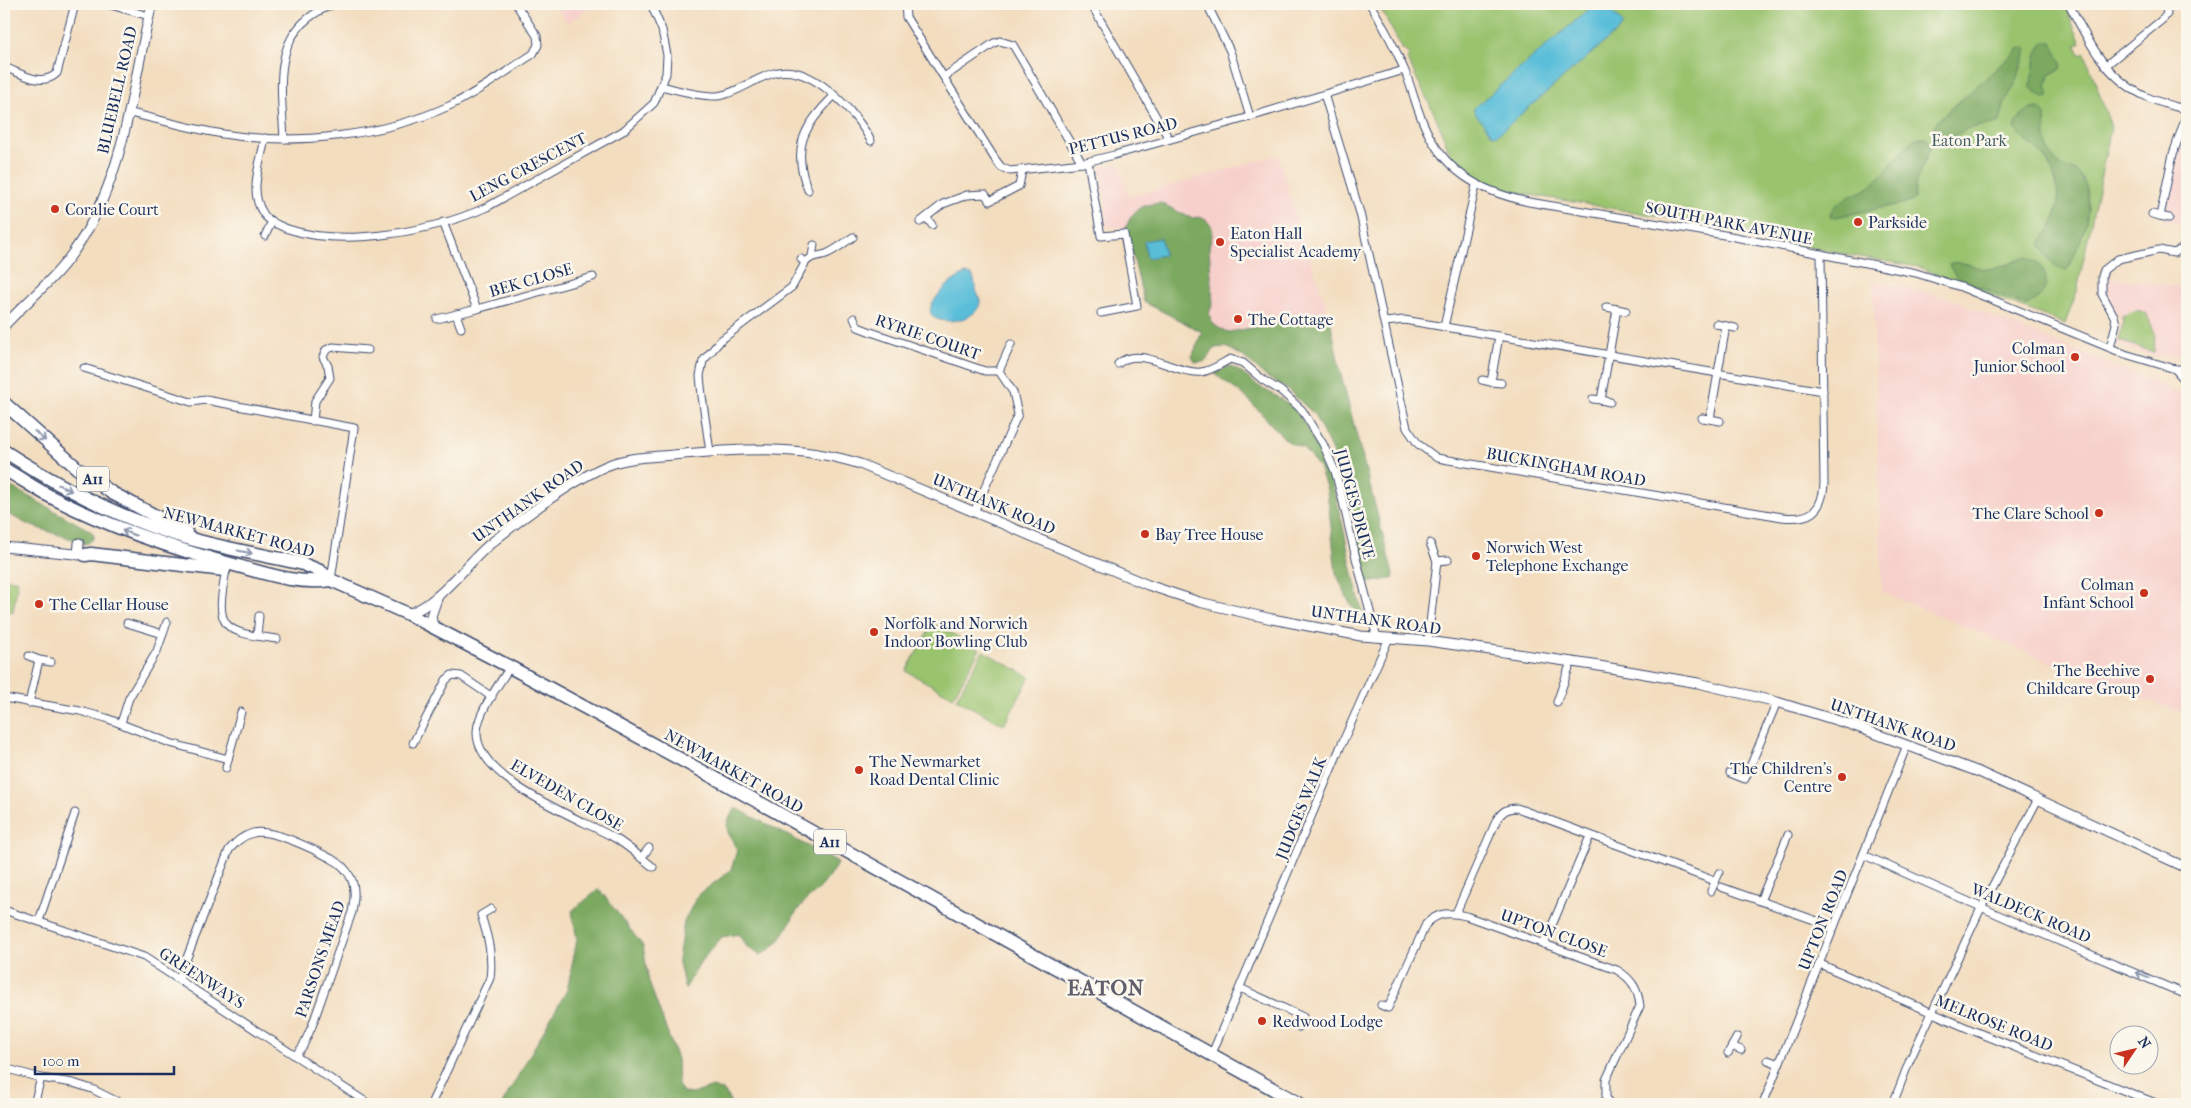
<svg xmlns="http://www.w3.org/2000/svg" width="2191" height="1108" viewBox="0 0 2191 1108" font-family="'IM FELL French Canon',serif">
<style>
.built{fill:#f7d0cb}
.green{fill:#9ac36e;stroke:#5a7966}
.forest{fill:#7ba961;stroke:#4b6c60}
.water{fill:#5abed9;stroke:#3a769c}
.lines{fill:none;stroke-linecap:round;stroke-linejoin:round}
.minor-casing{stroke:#3b496d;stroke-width:9}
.tertiary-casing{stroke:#3b496d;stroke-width:11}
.trunk-casing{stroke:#3b496d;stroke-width:15}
.minor{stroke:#fff;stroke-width:7}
.tertiary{stroke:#fff;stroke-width:9}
.trunk{stroke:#fff;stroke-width:12}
.oneway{stroke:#8d97ae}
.poi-dot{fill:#c8321e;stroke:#fbf7ec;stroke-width:2}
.labels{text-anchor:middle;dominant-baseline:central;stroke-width:5;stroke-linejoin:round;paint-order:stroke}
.shield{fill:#fbf7ec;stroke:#5e6b89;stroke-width:1}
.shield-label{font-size:15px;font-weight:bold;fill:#1b2f5e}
.street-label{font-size:16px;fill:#1b2f5e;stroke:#fbf7ec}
.park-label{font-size:16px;fill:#415b63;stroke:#fbf7ec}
.poi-label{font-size:16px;fill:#1b2f5e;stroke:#fbf7ec;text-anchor:start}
.district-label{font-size:21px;font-weight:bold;letter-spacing:1px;fill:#615e6e;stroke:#fbf7ec}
</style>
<rect width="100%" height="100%" fill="#fbf7ec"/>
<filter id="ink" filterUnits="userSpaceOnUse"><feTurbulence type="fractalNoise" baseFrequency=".02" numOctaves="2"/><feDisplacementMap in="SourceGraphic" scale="10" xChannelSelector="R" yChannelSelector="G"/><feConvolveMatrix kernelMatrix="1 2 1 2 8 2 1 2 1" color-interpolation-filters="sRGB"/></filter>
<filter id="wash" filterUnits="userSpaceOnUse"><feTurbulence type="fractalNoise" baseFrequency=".0096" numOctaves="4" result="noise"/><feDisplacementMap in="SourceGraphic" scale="20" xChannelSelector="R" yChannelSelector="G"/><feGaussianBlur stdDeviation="1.12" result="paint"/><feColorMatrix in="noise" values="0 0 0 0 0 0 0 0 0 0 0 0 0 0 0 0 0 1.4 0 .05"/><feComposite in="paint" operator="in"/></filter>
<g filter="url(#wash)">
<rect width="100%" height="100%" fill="#f3ddbf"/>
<g class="built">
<polygon points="554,4 595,4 568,23"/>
<polygon points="2187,120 2187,227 2172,221 2163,223 2184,122"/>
<polygon points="1278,155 1296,217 1329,314 1229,332 1217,332 1129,230 1125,228 1107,227 1103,222 1102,212 1106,205 1100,167 1119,163 1129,197"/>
<polygon points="2106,277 2154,283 2187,289 2187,356 2155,357 2117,345 2121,323 2120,317 2110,302 2106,293"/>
<polygon points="1873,280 1946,297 2187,396 2187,714 2109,687 1882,592"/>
</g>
<g class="green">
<polygon points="1378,4 2064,4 2081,43 2076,45 2080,55 2085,53 2111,127 2077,291 2065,324 1918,267 1822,250 1706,224 1507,191 1476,178 1452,159 1436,117 1407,59 1409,57 1407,52 1403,50"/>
<polygon points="2137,310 2146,313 2155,333 2154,352 2119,341 2123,323 2122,316"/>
<polygon points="4,578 18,581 13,612 4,610"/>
<polygon points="933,623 980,649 953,697 906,671"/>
<polygon points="983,651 1030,677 1004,725 956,699"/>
</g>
<g class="forest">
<polygon points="2044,42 2052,42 2062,64 2060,69 2050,75 2046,84 2049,97 2045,98 2035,92 2030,86 2037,53"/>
<path d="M2025,47L2027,49L2016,83L2005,102L2000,121C1989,127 1977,125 1965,130C1960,133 1953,138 1946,137C1941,136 1937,131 1934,127L1937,121L2020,48Z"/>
<path d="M2039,108L2045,114C2046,131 2044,154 2060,165C2065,168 2073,168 2077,172C2102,196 2080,245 2067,270C2054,271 2046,254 2040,244C2043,238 2048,233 2051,228C2062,208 2059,175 2044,157C2035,145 2021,142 2015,127C2020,114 2025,110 2039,108Z"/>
<path d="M1920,137L1926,138L1931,146L1916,181L1914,199L1911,202L1831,218L1830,214C1836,199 1856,195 1868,188C1875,184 1903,151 1908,144L1914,139Z"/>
<path d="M1161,203L1191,218L1200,217L1206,220L1211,225L1213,232L1209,246L1213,305C1203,318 1216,329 1229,332L1329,314L1341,375L1394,578L1367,583L1355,523L1339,466L1314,414L1287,389L1265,376L1244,357L1226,347L1215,348C1208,357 1209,364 1195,362L1192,357L1202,332L1144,302L1126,227C1135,207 1141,205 1161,203Z"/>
<path d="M2028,257C2032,260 2038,263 2041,267C2053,282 2042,300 2026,305L1964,281L1955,275L1950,264C1963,259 1973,268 1987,269C2002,269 2015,260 2028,257Z"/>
<path d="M1228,366C1241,370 1249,380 1260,387C1272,394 1285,400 1295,410C1300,416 1304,423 1308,430C1342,484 1344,549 1362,609V613L1359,615L1350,604L1336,573L1327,490L1319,467L1303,448L1290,443L1281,435L1247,398L1215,374Z"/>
<polygon points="4,483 91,531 94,535 94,538 87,544 29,525 4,512"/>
<path d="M736,808L838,862C832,873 825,884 815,893C810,897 805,900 801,906C785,925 785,944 760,955L747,947L739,934L722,937L701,961L685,989L678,959L684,922L697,896L731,870L737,850C727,829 721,828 736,808Z"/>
<polygon points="599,889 643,946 649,982 677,1059 678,1084 683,1093 692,1094 713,1087 725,1092 731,1104 502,1104 567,990 577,940 572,911"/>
</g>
<g class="water">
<polygon points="1595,4 1605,4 1622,23 1622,27 1497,135 1493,135 1474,112 1474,108"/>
<polygon points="1161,238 1164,255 1147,258 1144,241"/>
<path d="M966,274L972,275C975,280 974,284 976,290C977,293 979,297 980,301C981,326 910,330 936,298C943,288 955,278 966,274Z"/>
</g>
</g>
<g filter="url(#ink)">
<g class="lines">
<defs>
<g id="minor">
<polyline points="107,4 149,16"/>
<polyline points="905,4 906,17 995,159 1001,167 1010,171 1082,163 1114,155 1250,117 1404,70"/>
<polyline points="1091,4 1169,139"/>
<polyline points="1207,4 1230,51 1250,117"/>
<path d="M1370,4C1383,25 1395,47 1404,69C1411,85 1415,103 1422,120C1442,171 1478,191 1529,202L1730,236L1916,273L1961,287L2125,354L2175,369H2187"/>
<path d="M2069,4C2088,41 2106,79 2147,97C2159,103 2174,106 2187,110"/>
<polyline points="2105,66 2163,19 2167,14 2165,4"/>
<path d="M4,67C21,73 42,88 57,73L75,4"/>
<polyline points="944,77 994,43 1000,41 1013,45 1082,163"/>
<path d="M661,86C678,90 700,97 718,96C738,93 755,78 774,73C811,62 856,112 871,141"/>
<path d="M1324,94L1360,213L1407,428L1418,444L1437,458L1782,517C1810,520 1822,512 1824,484L1821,254"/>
<path d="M130,113C161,120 191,129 223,134C293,146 384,136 449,106C479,92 505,72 533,54L538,45L537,36L516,4"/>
<path d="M265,138C261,162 248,191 263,213C267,221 280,226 288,229C344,248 434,231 487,207L623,131L654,103L666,74L667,55L662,30L651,4"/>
<path d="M284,139C281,82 270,28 334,4"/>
<polyline points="1088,162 1101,236 1124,234 1137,306 1101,313"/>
<path d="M808,190C791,148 804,125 834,96"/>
<polyline points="2152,214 2160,216 2173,154 2187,114"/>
<polyline points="2160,216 2169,218"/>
<polyline points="927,218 932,225"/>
<polyline points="443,222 477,309 593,277"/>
<polyline points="920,222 943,204 967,195 985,194 990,201 1019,186 1022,171"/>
<polyline points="2186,234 2187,237"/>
<polyline points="265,236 272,221"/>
<polyline points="812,256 814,245"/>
<path d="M805,263C812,255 817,257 826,254C836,250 845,242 853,237"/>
<polyline points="1606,307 1617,309"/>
<polyline points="456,314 461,328"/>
<polyline points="854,318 858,327 871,332 985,371 999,371"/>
<polyline points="437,319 477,309"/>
<polyline points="1385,322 1404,320 1823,391"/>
<polyline points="1716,324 1726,326"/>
<polyline points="1444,327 1476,185"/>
<polyline points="1499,336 1491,382 1501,383"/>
<polyline points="2110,348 2116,324 2114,316 2102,294 2102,276 2104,270 2118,259 2159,250 2174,253 2187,246"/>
<path d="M1118,364C1139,344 1177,375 1201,372C1211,371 1221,364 1230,359L1243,363L1263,380L1281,391L1302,410L1323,444L1335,471L1342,498L1356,558L1377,638"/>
<polyline points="84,368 191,402 206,400 354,428 331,580"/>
<polyline points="2175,369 2182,377 2187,380"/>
<polyline points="1482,380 1491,382"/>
<polyline points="1593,399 1601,400"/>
<polyline points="1610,402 1601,400 1617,309 1626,311"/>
<polyline points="1702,418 1710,419"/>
<polyline points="313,421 315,401 330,378 328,366 323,357 326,350 333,347 368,350"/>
<polyline points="1720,421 1710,419 1726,326 1735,328"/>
<polyline points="710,452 702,396 700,376 703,361 721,340 792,287 805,263 801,259"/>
<polyline points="974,512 1018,414 1013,392 999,371 1011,344"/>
<polyline points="1437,561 1448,560"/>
<path d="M226,570C215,627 220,632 277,639"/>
<polyline points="127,623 163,634"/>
<polyline points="257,636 259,616"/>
<polyline points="1428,641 1437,561 1430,543"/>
<polyline points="29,656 39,660"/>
<path d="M510,667C500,683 478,712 477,731C475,780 577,817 613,837C627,845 640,857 653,867"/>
<polyline points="4,698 80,711 106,718 170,743 228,759 241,712"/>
<polyline points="1557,702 1571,662"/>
<polyline points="29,703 39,660 51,662"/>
<polyline points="121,723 129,698 157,651 167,622"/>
<polyline points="413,743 446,680 452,675 461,676 492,697"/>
<polyline points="226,768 228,759"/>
<polyline points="1730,773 1745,779 1777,702"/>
<polyline points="1864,855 2028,928 2187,995"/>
<polyline points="641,858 649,848"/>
<polyline points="1721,887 1834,927"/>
<polyline points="1711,891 1719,873"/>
<polyline points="1760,901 1788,835"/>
<polyline points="4,910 144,957 369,1104"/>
<path d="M1456,913L1497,819C1503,811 1507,808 1517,808L1715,881"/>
<polyline points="39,921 75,813"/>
<polyline points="1544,944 1590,836"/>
<polyline points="1820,964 1974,1031 2158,1104"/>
<path d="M179,978L229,850C236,842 242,836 253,833C271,828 315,850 332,859C340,863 347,870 351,878C356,889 354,901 352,912L312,1026L303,1046L295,1056"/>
<polyline points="1240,988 1303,1017 1299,1027"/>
<path d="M1381,1005L1388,1008L1426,924C1438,912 1450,912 1466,916L1617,970C1632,979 1638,989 1640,1006L1606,1080V1098L1610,1104"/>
<polyline points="1732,1046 1737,1037"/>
<polyline points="1728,1053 1732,1046 1741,1050"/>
<polyline points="1211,1056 1340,748 1389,638"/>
<polyline points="1768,1060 1779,1064"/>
<polyline points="4,1068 41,1078 73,1083 92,1089 122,1104"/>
<polyline points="34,1104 41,1078"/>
<path d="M431,1104L490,978C493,956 488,937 481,915L491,909"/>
<polyline points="1763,1104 1907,745"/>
<polyline points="1893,1104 1909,1062 1981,908 2038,799"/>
</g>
<g id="tertiary">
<path d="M4,326C27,301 55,279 74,251C126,178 131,88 152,4"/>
<polyline points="4,547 85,555"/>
<polyline points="78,555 79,543"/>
<path d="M408,614C439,604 465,565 490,544C521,519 570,482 606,466C627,457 652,457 673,455C736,449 799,444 860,464L1148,585L1199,602L1272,619L1361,636L1428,641L1593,665L1698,683L1777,702L1852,725L1979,772L2187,868"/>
<polyline points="433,627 431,616 438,596"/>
</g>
<g id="trunk">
<polyline points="4,403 77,468 112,493 186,532"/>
<path d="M4,451C58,486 115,516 177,535C218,548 261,554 303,564L320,571L331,580L408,614L510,667L726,784L1300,1104"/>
<path d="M4,469C20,478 36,489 53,498C112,528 173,549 238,566C267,574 300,585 331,580"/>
<polyline points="85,555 91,554 224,570"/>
</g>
</defs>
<use href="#minor" class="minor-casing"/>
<use href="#tertiary" class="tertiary-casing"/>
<use href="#trunk" class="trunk-casing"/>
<use href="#minor" class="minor"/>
<use href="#tertiary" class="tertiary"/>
<use href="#trunk" class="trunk"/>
</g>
<defs><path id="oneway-shaft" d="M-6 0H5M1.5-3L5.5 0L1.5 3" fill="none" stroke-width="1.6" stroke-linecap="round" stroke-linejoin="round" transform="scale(1.25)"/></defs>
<g class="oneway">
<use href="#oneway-shaft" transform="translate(40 436) rotate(42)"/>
<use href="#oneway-shaft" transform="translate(65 488) rotate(26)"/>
<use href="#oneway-shaft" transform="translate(129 533) rotate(-160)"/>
<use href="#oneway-shaft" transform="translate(245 552) rotate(12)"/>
<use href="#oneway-shaft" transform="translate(2143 975) rotate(-157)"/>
</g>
</g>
<g class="poi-dot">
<circle cx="55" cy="209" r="5"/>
<circle cx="1858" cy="222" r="5"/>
<circle cx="1220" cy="242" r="5"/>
<circle cx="1238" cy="319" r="5"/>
<circle cx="2075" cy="357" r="5"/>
<circle cx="2099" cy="513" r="5"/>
<circle cx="1145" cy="534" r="5"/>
<circle cx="1476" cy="556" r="5"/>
<circle cx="2144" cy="593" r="5"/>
<circle cx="39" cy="604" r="5"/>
<circle cx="874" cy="632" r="5"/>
<circle cx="2150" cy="679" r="5"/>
<circle cx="859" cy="770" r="5"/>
<circle cx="1842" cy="777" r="5"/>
<circle cx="1262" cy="1021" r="5"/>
</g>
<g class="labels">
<g class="shield">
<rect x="77" y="466.5" width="32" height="25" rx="4"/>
<rect x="814" y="829.5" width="32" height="25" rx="4"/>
</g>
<g class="shield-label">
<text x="93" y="479">A11</text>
<text x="830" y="842">A11</text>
</g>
<g class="street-label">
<text transform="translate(117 90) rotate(-77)">BLUEBELL ROAD</text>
<text transform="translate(1123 136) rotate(-14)">PETTUS ROAD</text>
<text transform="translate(528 167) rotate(-28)">LENG CRESCENT</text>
<text transform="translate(1729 223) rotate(11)">SOUTH PARK AVENUE</text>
<text transform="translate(531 280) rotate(-16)">BEK CLOSE</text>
<text transform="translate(928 337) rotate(19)">RYRIE COURT</text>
<text transform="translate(1566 467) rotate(10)">BUCKINGHAM ROAD</text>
<text transform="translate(528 501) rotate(-35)">UNTHANK ROAD</text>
<text transform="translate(994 504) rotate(23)">UNTHANK ROAD</text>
<text transform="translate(1355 504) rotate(75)">JUDGES DRIVE</text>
<text transform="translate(239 532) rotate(15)">NEWMARKET ROAD</text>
<text transform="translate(1376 620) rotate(8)">UNTHANK ROAD</text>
<text transform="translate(1893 725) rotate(19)">UNTHANK ROAD</text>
<text transform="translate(734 771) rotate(29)">NEWMARKET ROAD</text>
<text transform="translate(567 795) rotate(30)">ELVEDEN CLOSE</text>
<text transform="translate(1301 808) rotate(-68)">JUDGES WALK</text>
<text transform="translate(2031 913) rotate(23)">WALDECK ROAD</text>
<text transform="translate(1823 920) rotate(-68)">UPTON ROAD</text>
<text transform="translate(1554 933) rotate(20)">UPTON CLOSE</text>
<text transform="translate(320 959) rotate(-71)">PARSONS MEAD</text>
<text transform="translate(202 978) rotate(33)">GREENWAYS</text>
<text transform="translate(1994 1023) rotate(22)">MELROSE ROAD</text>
</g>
<g class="park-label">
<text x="1969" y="140">Eaton Park</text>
</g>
<g class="poi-label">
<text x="65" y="209">Coralie Court</text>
<text x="1868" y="222">Parkside</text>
<text x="1230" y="233">Eaton Hall<tspan x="1230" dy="18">Specialist Academy</tspan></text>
<text x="1248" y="319">The Cottage</text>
<text x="2065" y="348" text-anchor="end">Colman<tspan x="2065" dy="18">Junior School</tspan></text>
<text x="2089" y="513" text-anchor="end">The Clare School</text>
<text x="1155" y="534">Bay Tree House</text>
<text x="1486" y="547">Norwich West<tspan x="1486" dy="18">Telephone Exchange</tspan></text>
<text x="2134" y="584" text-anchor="end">Colman<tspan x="2134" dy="18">Infant School</tspan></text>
<text x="49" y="604">The Cellar House</text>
<text x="884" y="623">Norfolk and Norwich<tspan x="884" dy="18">Indoor Bowling Club</tspan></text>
<text x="2140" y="670" text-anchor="end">The Beehive<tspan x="2140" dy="18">Childcare Group</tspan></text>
<text x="869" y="761">The Newmarket<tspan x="869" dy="18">Road Dental Clinic</tspan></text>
<text x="1832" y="768" text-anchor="end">The Children's<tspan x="1832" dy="18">Centre</tspan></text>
<text x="1272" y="1021">Redwood Lodge</text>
</g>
<g class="district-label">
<text x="1106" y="988">EATON</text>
</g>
</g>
<rect width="2191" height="1108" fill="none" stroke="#fbf7ec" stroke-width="20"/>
<g transform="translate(2134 1050) rotate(55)"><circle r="24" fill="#fbf7ec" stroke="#a1a7b3"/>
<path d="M0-4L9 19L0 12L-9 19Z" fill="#c8321e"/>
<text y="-8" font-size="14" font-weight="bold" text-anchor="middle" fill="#1b2f5e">N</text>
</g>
<path d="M35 1066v8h139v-8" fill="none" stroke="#1b2f5e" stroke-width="2.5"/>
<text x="42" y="1066" font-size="15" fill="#1b2f5e" stroke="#fbf7ec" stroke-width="4" paint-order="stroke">100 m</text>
</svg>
